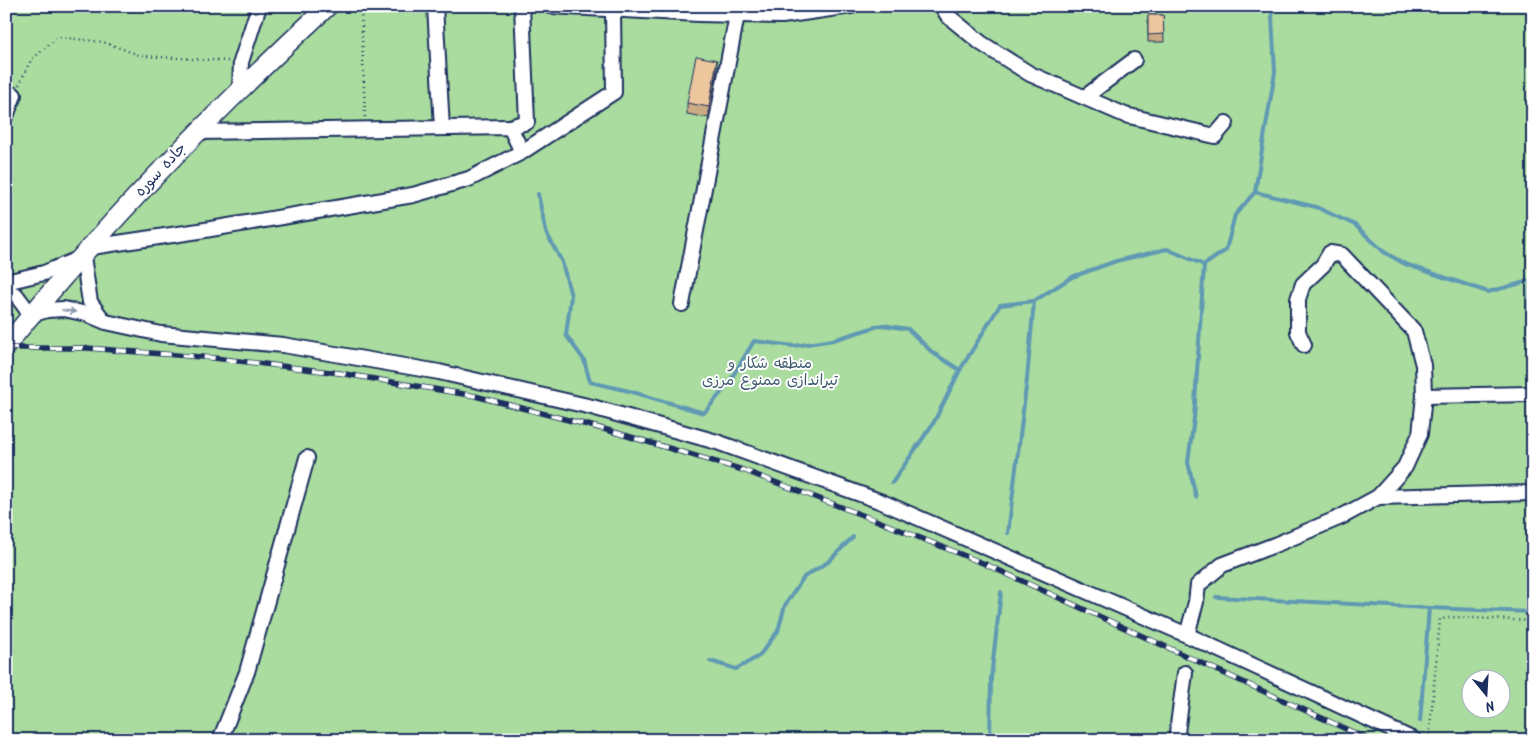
<svg xmlns="http://www.w3.org/2000/svg" width="1539" height="746" viewBox="0 0 1539 746" font-family="Kalam,'Playpen Sans Arabic',sans-serif">
<style>
.green{fill:#a9dc9e;stroke:#62867e;fill-rule:evenodd}
.lines{fill:none;stroke-linecap:round;stroke-linejoin:round}
.stream{stroke:#6199b3;stroke-width:4}
.minor-casing{stroke:#1b2f5e;stroke-width:18}
.major-casing{stroke:#1b2f5e;stroke-width:21}
.path{stroke:#1b2f5e;stroke-width:2.5;stroke-dasharray:1 4;stroke-linecap:butt}
.minor{stroke:#fff;stroke-width:14}
.major{stroke:#fff;stroke-width:18}
.rail-casing{stroke:#1b2f5e;stroke-width:5.5}
.rail{stroke:#fff;stroke-width:4;stroke-dasharray:11;stroke-linecap:butt}
.wall{fill:#cbaa86;stroke:#1b2f5e}
.shaded-wall{fill:#a58b6d;stroke:#1b2f5e}
.building{fill:#ecc69c;stroke:#1b2f5e}
.oneway{fill:#8d97ae}
.labels{text-anchor:middle;dominant-baseline:central;stroke-width:4;stroke-linejoin:round;paint-order:stroke}
.street-label{font-size:15px;fill:#1b2f5e;stroke:#fff}
.park-label{font-size:15px;fill:#3e5a6e;stroke:#fff}
</style>
<rect width="100%" height="100%" fill="#fff"/>
<filter id="ink" filterUnits="userSpaceOnUse"><feTurbulence type="fractalNoise" baseFrequency=".02" numOctaves="2"/><feDisplacementMap in="SourceGraphic" scale="10" xChannelSelector="R" yChannelSelector="G"/><feConvolveMatrix kernelMatrix="1 2 1 2 8 2 1 2 1" color-interpolation-filters="sRGB"/></filter>
<g filter="url(#ink)">
<path class="green" d="M6,6H1533V740H6ZM1472,678H1502V708H1472Z"/>
<g class="lines">
<g class="stream">
<polyline points="1255,192 1316,207 1355,225 1384,252 1405,264 1488,292 1533,280"/>
<polyline points="538,194 546,232 562,262 571,296 566,335 584,360 590,382 629,391 704,413 726,387 754,341 794,346 833,340 882,325 908,329 933,353 960,370"/>
<polyline points="1531,281 1528,315 1533,349"/>
<polyline points="892,483 934,422 960,370 1000,305 1034,301 1072,277 1116,261 1167,249 1204,265 1226,250 1235,215 1255,192 1275,72 1272,17 1273,6"/>
<polyline points="1196,497 1188,462 1194,418 1204,265"/>
<polyline points="1008,533 1027,379 1034,301"/>
<polyline points="1216,597 1429,608"/>
<polyline points="710,661 736,669 759,656 778,631 785,605 804,577 828,562 853,537"/>
<polyline points="1420,721 1429,608 1533,612"/>
<polyline points="990,740 991,678 1001,592"/>
</g>
<defs>
<g id="minor">
<polyline points="435,6 442,128"/>
<polyline points="550,6 699,14 782,16 851,6"/>
<polyline points="942,6 948,16 981,43 1030,74 1125,115 1215,136 1226,123"/>
<polyline points="240,89 241,62 259,6"/>
<polyline points="6,93 14,95 6,116"/>
<polyline points="1085,97 1134,60"/>
<polyline points="510,127 527,122 522,6"/>
<polyline points="197,132 510,127 522,152"/>
<polyline points="91,247 199,231 413,195 469,179 522,152 614,92 613,10"/>
<polyline points="6,282 44,273 83,257 90,302 103,320"/>
<polyline points="6,291 16,295 31,315 47,310 64,309 87,314 106,322 161,334 283,345 439,372 592,407 717,442 882,502 1187,635 1414,740"/>
<polyline points="682,304 737,15"/>
<polyline points="1424,396 1533,394"/>
<polyline points="1378,497 1533,493"/>
<polyline points="1187,635 1196,602 1198,585 1222,565 1277,544 1341,517 1378,497 1405,467 1420,434 1424,396 1423,365 1414,331 1342,255 1330,253 1323,265 1303,284 1298,299 1298,332 1304,345"/>
<polyline points="220,740 247,672 307,458"/>
<polyline points="1176,740 1185,673"/>
</g>
<path id="major" d="M6,346C104,224 214,112 328,6"/>
</defs>
<use href="#minor" class="minor-casing"/>
<use href="#major" class="major-casing"/>
<g class="path">
<polyline points="361,6 365,118"/>
<polyline points="19,85 31,60 58,37 103,42 142,56 229,61"/>
<polyline points="1429,740 1440,619 1455,617 1533,621"/>
</g>
<use href="#minor" class="minor"/>
<use href="#major" class="major"/>
<defs>
<polyline id="rail" points="6,348 87,348 214,358 339,373 475,396 607,430 743,470 878,521 985,564 1370,740"/>
</defs>
<use href="#rail" class="rail-casing"/>
<use href="#rail" class="rail"/>
</g>
<g class="wall">
<polygon points="1148,15 1163,15 1164,42 1148,42"/>
<polygon points="717,71 709,118 687,114 687,103"/>
</g>
<polygon class="shaded-wall" points="717,60 717,71 709,118 709,107"/>
<g class="building">
<polygon points="1148,15 1163,15 1164,34 1148,35"/>
<polygon points="696,56 717,60 709,107 687,103"/>
</g>
<defs><path id="oneway-solid" d="M-6-.8H1V-3.2L6.5 0L1 3.2V.8H-6Z" transform="scale(1.25)"/></defs>
<use class="oneway" href="#oneway-solid" transform="translate(69 311) rotate(8)"/>
</g>
<g class="labels">
<g class="street-label">
<text transform="translate(161 170) rotate(-47)">جاده سوره</text>
</g>
<g class="park-label">
<text x="770" y="364">منطقه شکار و<tspan x="770" dy="17">تیراندازی ممنوع مرزی</tspan></text>
</g>
</g>
<rect width="1539" height="746" fill="none" stroke="#fff" stroke-width="25"/>
<rect x="12" y="12" width="1514" height="721" fill="none" stroke="#1b2f5e" stroke-width="2" filter="url(#ink)"/>
<g transform="translate(1486 694) rotate(162)"><circle r="24" fill="#ffffff" stroke="#a4acbf"/>
<path d="M0-4L9 19L0 12L-9 19Z" fill="#1b2f5e"/>
<text y="-8" font-size="14" font-weight="bold" text-anchor="middle" fill="#1b2f5e">N</text>
</g>
</svg>
